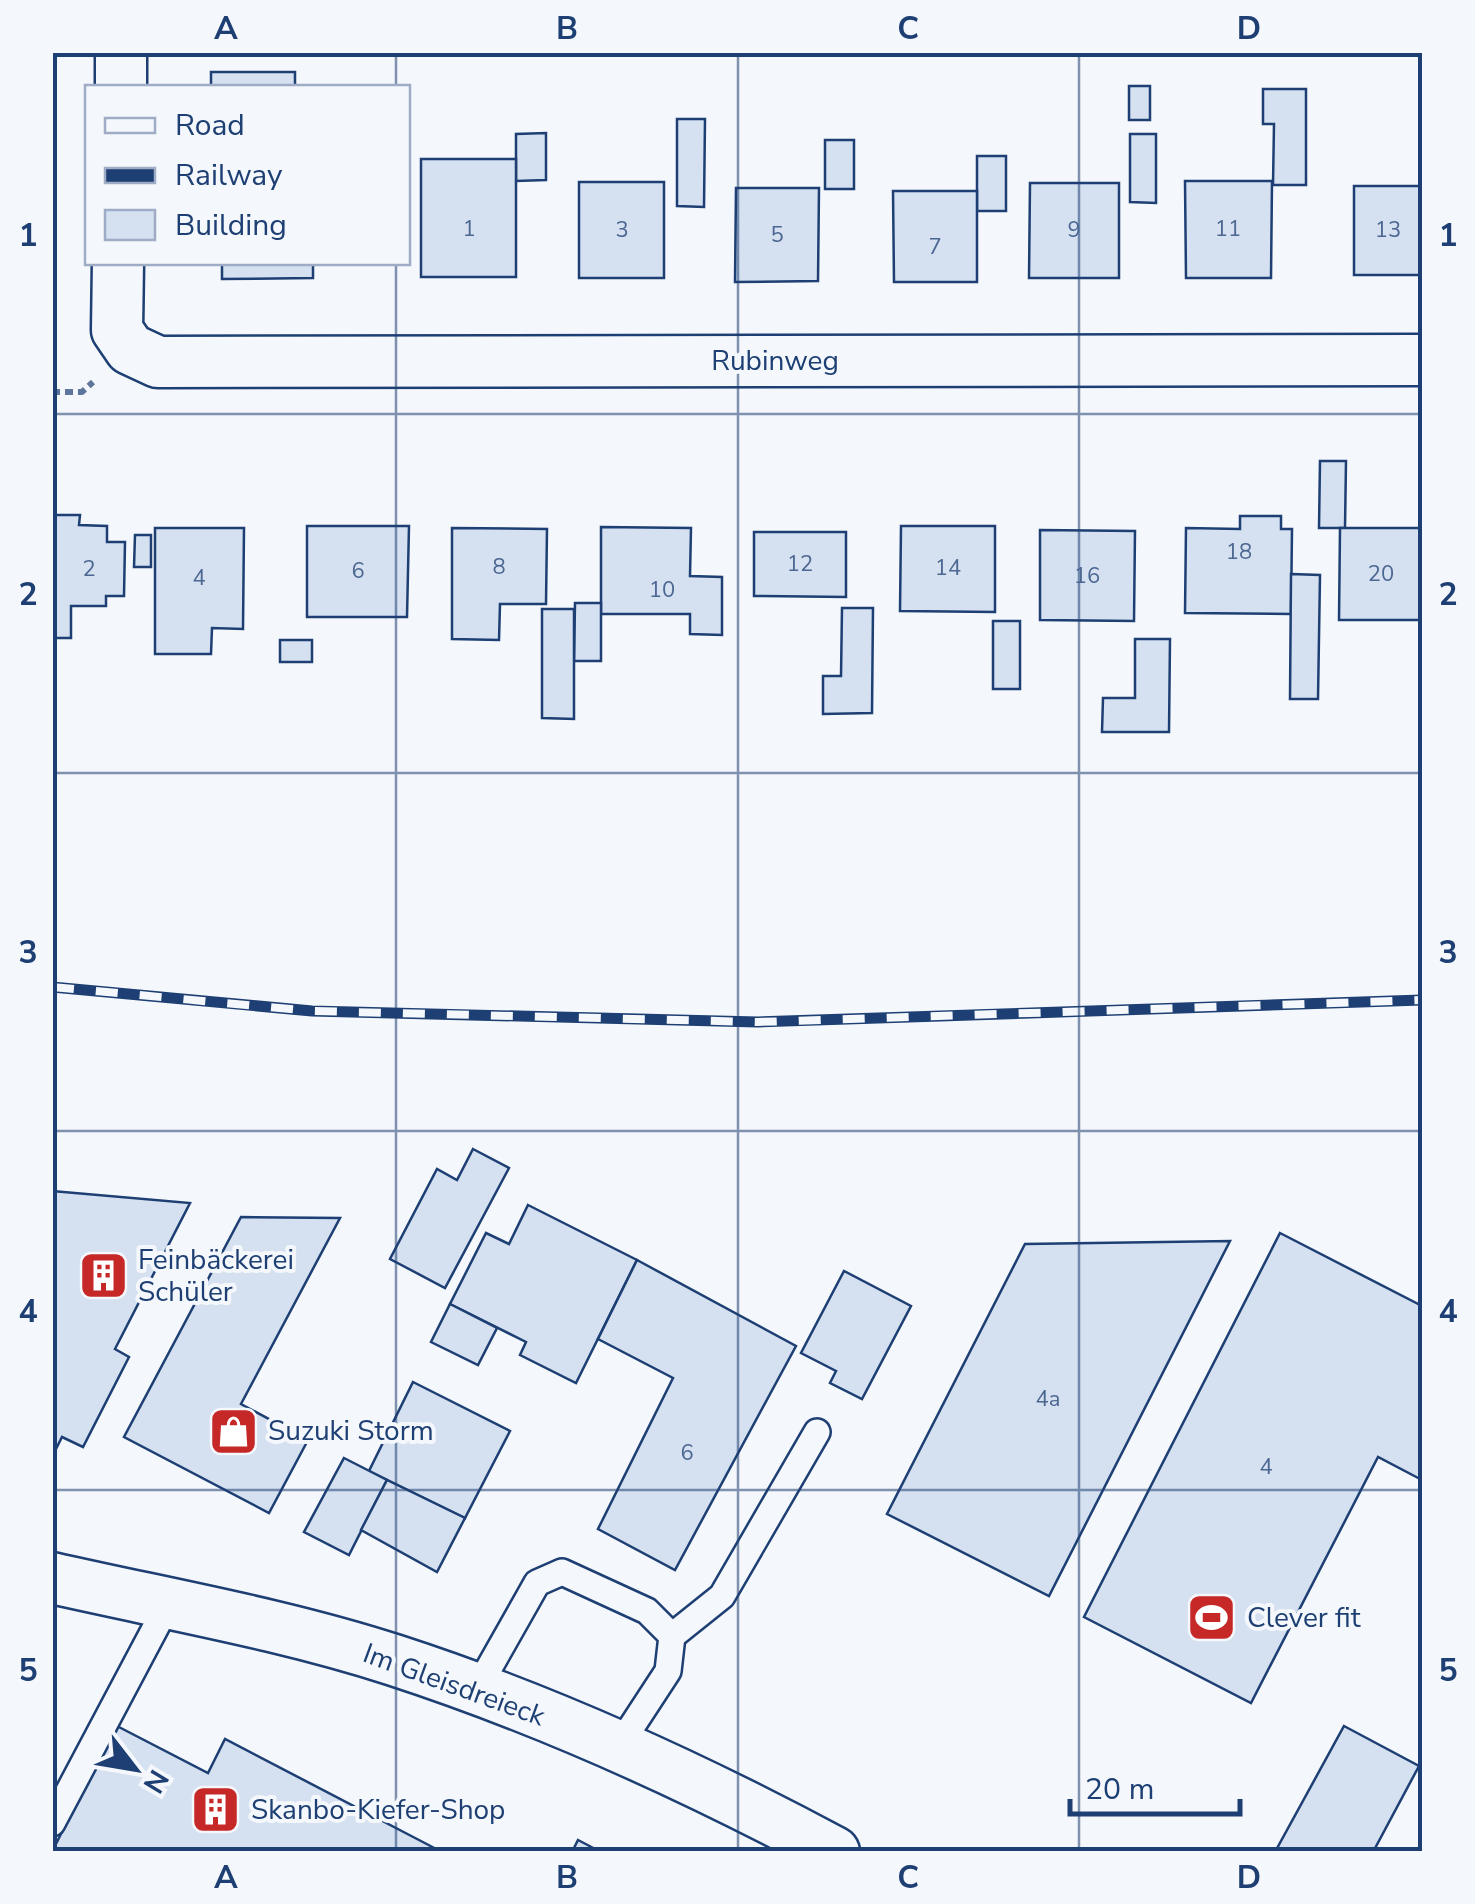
<svg xmlns="http://www.w3.org/2000/svg" width="1475" height="1904" viewBox="0 0 1475 1904" font-family="'Nunito Sans',sans-serif">
<style>
.building{fill:#d5e0f0;stroke:#1d3f73;stroke-width:2.5}
.lines{fill:none;stroke-linecap:round;stroke-linejoin:round}
.lane-casing{stroke:#1d3f73;stroke-width:30}
.street-casing{stroke:#1d3f73;stroke-width:55}
.path{stroke:#5e769c;stroke-width:6;stroke-dasharray:8 5;stroke-linecap:butt}
.lane{stroke:#f4f7fb;stroke-width:25}
.street{stroke:#f4f7fb;stroke-width:50}
.rail-casing{stroke:#1d3f73;stroke-width:11}
.rail{stroke:#f4f7fb;stroke-width:8;stroke-dasharray:22;stroke-linecap:butt}
.grid{fill:none;stroke:#1d3f73;stroke-width:2.5;stroke-opacity:0.55}
.labels{text-anchor:middle;dominant-baseline:central;stroke-width:8;stroke-linejoin:round;paint-order:stroke}
.number-label{font-size:22px;fill:#4b6792}
.street-label{font-size:28px;fill:#1d3f73;stroke:#f4f7fb}
.poi-label{font-size:28px;fill:#1d3f73;stroke:#f4f7fb;text-anchor:start}
.neatline{fill:none;stroke:#1d3f73;stroke-width:4}
.grid-label{font-size:32px;text-anchor:middle;font-weight:bold;fill:#1d3f73}
</style>
<rect width="100%" height="100%" fill="#f4f7fb"/>
<g class="building">
<rect x="211" y="72" width="84" height="16"/>
<rect x="1129" y="86" width="21" height="34"/>
<polygon points="1263,89 1306,89 1306,185 1273,185 1274,124 1263,124"/>
<polygon points="677,119 705,119 704,207 677,206"/>
<polygon points="546,133 546,180 516,181 516,134"/>
<polygon points="1130,134 1156,134 1156,203 1130,202"/>
<rect x="825" y="140" width="29" height="49"/>
<rect x="977" y="156" width="29" height="55"/>
<rect x="421" y="159" width="95" height="118"/>
<polygon points="1185,181 1272,181 1271,278 1186,278"/>
<rect x="579" y="182" width="85" height="96"/>
<polygon points="1030,183 1119,183 1119,278 1029,278"/>
<rect x="1354" y="186" width="68" height="89"/>
<polygon points="736,188 819,188 818,281 735,282"/>
<polygon points="893,191 977,191 977,282 894,282"/>
<polygon points="222,262 313,262 313,278 222,279"/>
<polygon points="1320,461 1346,461 1345,528 1319,528"/>
<polygon points="52,515 80,515 79,525 107,526 107,542 125,542 124,596 106,596 106,606 71,606 71,638 52,638"/>
<polygon points="1240,516 1281,516 1281,529 1292,529 1291,614 1185,613 1186,528 1240,529"/>
<polygon points="307,526 409,526 407,617 307,617"/>
<polygon points="901,526 995,526 995,612 900,611"/>
<polygon points="601,527 691,528 690,576 722,577 722,635 690,634 690,614 601,614"/>
<polygon points="155,528 244,528 243,629 212,628 211,654 155,654"/>
<polygon points="452,528 547,529 546,604 500,604 499,640 452,639"/>
<polygon points="1340,528 1422,528 1422,620 1339,620"/>
<polygon points="1040,530 1135,531 1134,621 1040,620"/>
<polygon points="754,532 846,532 846,597 754,596"/>
<polygon points="135,535 151,535 151,567 134,567"/>
<polygon points="1291,574 1320,575 1318,699 1290,699"/>
<polygon points="575,603 601,603 601,661 574,661"/>
<polygon points="842,608 873,608 872,713 823,714 823,676 841,676"/>
<polygon points="542,609 574,609 574,719 542,718"/>
<rect x="993" y="621" width="27" height="68"/>
<polygon points="1135,639 1170,639 1169,732 1102,732 1103,698 1135,698"/>
<rect x="280" y="640" width="32" height="22"/>
<polygon points="473,1149 509,1168 445,1288 390,1259 437,1169 457,1180"/>
<polygon points="52,1191 190,1203 115,1349 129,1357 83,1447 62,1437 52,1457"/>
<polygon points="528,1205 637,1260 576,1383 520,1355 526,1342 450,1304 486,1233 509,1244"/>
<polygon points="241,1217 340,1218 241,1404 308,1440 269,1513 124,1437"/>
<polygon points="1280,1233 1422,1306 1420,1385 1422,1480 1378,1457 1251,1703 1084,1617"/>
<polygon points="1230,1241 1049,1596 887,1514 1025,1244"/>
<polygon points="637,1260 796,1346 675,1570 598,1529 673,1378 598,1339"/>
<polygon points="844,1271 911,1306 862,1399 830,1383 836,1371 801,1353"/>
<polygon points="450,1304 497,1328 478,1365 431,1342"/>
<polygon points="413,1382 510,1431 465,1518 369,1471"/>
<polygon points="344,1458 387,1480 349,1555 304,1532"/>
<polygon points="387,1480 465,1518 437,1572 361,1530"/>
<polygon points="115,1725 208,1773 225,1739 442,1852 52,1852"/>
<polygon points="1344,1726 1419,1766 1373,1852 1275,1852"/>
<polygon points="578,1840 601,1852 572,1852"/>
</g>
<g class="lines">
<defs>
<g id="lane">
<polyline points="672,1636 722,1596 817,1432"/>
<polyline points="476,1691 537,1583 562,1572 647,1611 672,1636 668,1671 619,1746"/>
<polyline points="52,1823 168,1604"/>
</g>
<g id="street">
<polyline points="121,88 121,52"/>
<polyline points="118,262 117,330 130,349 158,362 1422,360"/>
<path d="M52,1578C166,1604 283,1624 394,1660C545,1709 694,1777 834,1852"/>
</g>
</defs>
<use href="#lane" class="lane-casing"/>
<use href="#street" class="street-casing"/>
<polyline class="path" points="52,392 82,392 93,382"/>
<use href="#lane" class="lane"/>
<use href="#street" class="street"/>
<defs>
<polyline id="rail" points="52,987 312,1011 758,1022 1422,1000"/>
</defs>
<use href="#rail" class="rail-casing"/>
<use href="#rail" class="rail"/>
</g>
<path class="grid" d="M396,52V88M738,52V1852M1079,52V1852M396,262V1852M52,414H1422M52,773H1422M52,1131H1422M52,1490H1422"/>
<defs>
<symbol id="building-square" viewBox="-11 -11 22 22"><rect x="-9" y="-9" width="18" height="18" rx="4" fill="#c62828" stroke="#f4f7fb"/><path d="M-4-6H4V6H1V3H-1V6H-4ZM-2.5-4.3h1.7v1.8h-1.7ZM.8-4.3h1.7v1.8H.8ZM-2.5-1h1.7V.8h-1.7ZM.8-1h1.7V.8H.8Z" fill="#fff"/></symbol>
<symbol id="shop-square" viewBox="-11 -11 22 22"><rect x="-9" y="-9" width="18" height="18" rx="4" fill="#c62828" stroke="#f4f7fb"/><path d="M-5-2.5h2.3a2.7 3.5 0 0 1 5.4 0H5L5.5 6h-11ZM-1.5-2.5h3a1.5 2.3 0 0 0-3 0Z" fill="#fff"/></symbol>
<symbol id="stadium-square" viewBox="-11 -11 22 22"><rect x="-9" y="-9" width="18" height="18" rx="4" fill="#c62828" stroke="#f4f7fb"/><path d="M0-5a6.5 5 0 1 0 0 10a6.5 5 0 1 0 0-10ZM-3.5-1.8h7v3.6h-7Z" fill="#fff"/></symbol>
</defs>
<g fill-rule="evenodd">
<use href="#building-square" x="76" y="1248" width="55" height="55"/>
<use href="#shop-square" x="206" y="1404" width="55" height="55"/>
<use href="#stadium-square" x="1184" y="1590" width="55" height="55"/>
<use href="#building-square" x="188" y="1782" width="55" height="55"/>
</g>
<g class="labels">
<g class="number-label">
<text x="469" y="229">1</text>
<text x="1228" y="229">11</text>
<text x="622" y="230">3</text>
<text x="1074" y="230">9</text>
<text x="1388" y="230">13</text>
<text x="777" y="235">5</text>
<text x="935" y="247">7</text>
<text x="1239" y="552">18</text>
<text x="800" y="564">12</text>
<text x="499" y="567">8</text>
<text x="948" y="568">14</text>
<text x="89" y="569">2</text>
<text x="358" y="571">6</text>
<text x="1381" y="574">20</text>
<text x="1087" y="576">16</text>
<text x="199" y="578">4</text>
<text x="662" y="590">10</text>
<text x="1048" y="1399">4a</text>
<text x="687" y="1453">6</text>
<text x="1266" y="1467">4</text>
</g>
<g class="street-label">
<text x="775" y="361">Rubinweg</text>
<text transform="translate(454 1685) rotate(20)">Im Gleisdreieck</text>
</g>
<g class="poi-label">
<text x="138" y="1260">Feinbäckerei<tspan x="138" dy="32">Schüler</tspan></text>
<text x="268" y="1431">Suzuki Storm</text>
<text x="1247" y="1618">Clever fit</text>
<text x="251" y="1810">Skanbo-Kiefer-Shop</text>
</g>
</g>
<rect width="1475" height="1904" fill="none" stroke="#f4f7fb" stroke-width="110"/>
<rect x="85" y="85" width="325" height="180" fill="#f4f7fb" stroke="#9eadc5" stroke-width="2.5"/>
<rect x="105" y="118" width="50" height="15" fill="#f4f7fb" stroke="#9eadc5" stroke-width="2.5"/>
<text x="175" y="135" font-size="30" fill="#1d3f73">Road</text>
<rect x="105" y="168" width="50" height="15" fill="#1d3f73" stroke="#9eadc5" stroke-width="2.5"/>
<text x="175" y="185" font-size="30" fill="#1d3f73">Railway</text>
<rect x="105" y="210" width="50" height="30" fill="#d5e0f0" stroke="#9eadc5" stroke-width="2.5"/>
<text x="175" y="235" font-size="30" fill="#1d3f73">Building</text>
<g transform="translate(135 1769) rotate(121)" stroke="#f4f7fb" stroke-width="8" paint-order="stroke">
<path d="M0-8L18 38L0 25L-18 38Z" fill="#1d3f73"/>
<text y="-15" font-size="28" font-weight="bold" text-anchor="middle" fill="#1d3f73">N</text>
</g>
<path d="M1070 1799v15h170v-15" fill="none" stroke="#1d3f73" stroke-width="5"/>
<text x="1085" y="1799" font-size="30" fill="#1d3f73" stroke="#f4f7fb" stroke-width="8" paint-order="stroke">20 m</text>
<rect x="55" y="55" width="1365" height="1794" class="neatline"/>
<g class="grid-label">
<text x="226" y="39">A</text>
<text x="567" y="39">B</text>
<text x="908" y="39">C</text>
<text x="1249" y="39">D</text>
<text x="28" y="246">1</text>
<text x="1448" y="246">1</text>
<text x="28" y="605">2</text>
<text x="1448" y="605">2</text>
<text x="28" y="963">3</text>
<text x="1448" y="963">3</text>
<text x="28" y="1322">4</text>
<text x="1448" y="1322">4</text>
<text x="28" y="1681">5</text>
<text x="1448" y="1681">5</text>
<text x="226" y="1888">A</text>
<text x="567" y="1888">B</text>
<text x="908" y="1888">C</text>
<text x="1249" y="1888">D</text>
</g>
</svg>
